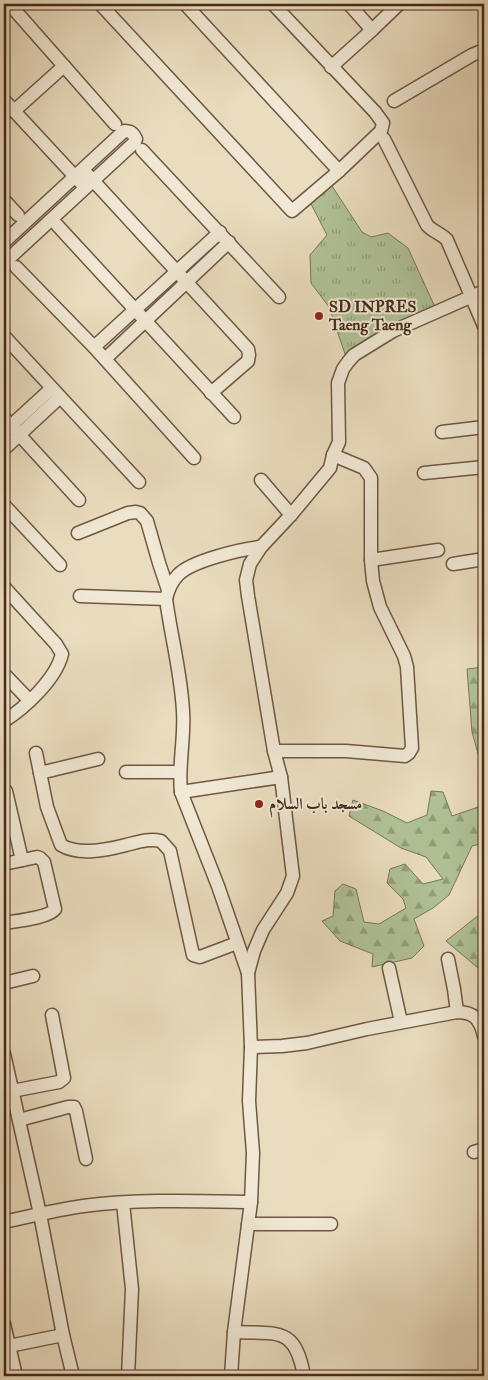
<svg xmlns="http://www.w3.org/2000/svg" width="488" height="1380" viewBox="0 0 488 1380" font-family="'IM FELL Double Pica',Amiri,serif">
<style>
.grass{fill:url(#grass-tufts);stroke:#7a7658}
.forest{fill:url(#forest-firs);stroke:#7a7658}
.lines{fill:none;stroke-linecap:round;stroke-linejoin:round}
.minor-casing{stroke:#6e5743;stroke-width:15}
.minor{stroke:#f1e9d5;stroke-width:12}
.poi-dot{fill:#8f2418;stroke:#f1e9d5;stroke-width:2}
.labels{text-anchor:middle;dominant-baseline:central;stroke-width:4;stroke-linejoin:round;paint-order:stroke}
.poi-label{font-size:16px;font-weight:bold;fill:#452a1a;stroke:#f1e9d5;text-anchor:start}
</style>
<defs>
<pattern id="grass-tufts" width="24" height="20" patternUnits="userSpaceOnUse" patternTransform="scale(1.25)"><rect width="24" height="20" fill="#b0c297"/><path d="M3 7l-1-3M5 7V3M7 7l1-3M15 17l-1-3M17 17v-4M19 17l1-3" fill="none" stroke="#919e7a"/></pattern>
<pattern id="forest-firs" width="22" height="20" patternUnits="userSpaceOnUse" patternTransform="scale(1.25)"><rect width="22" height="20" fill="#b0c297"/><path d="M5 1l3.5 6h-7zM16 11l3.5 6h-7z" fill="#919e7a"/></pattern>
</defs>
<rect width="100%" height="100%" fill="#eaddbf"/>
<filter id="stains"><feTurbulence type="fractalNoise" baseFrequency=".004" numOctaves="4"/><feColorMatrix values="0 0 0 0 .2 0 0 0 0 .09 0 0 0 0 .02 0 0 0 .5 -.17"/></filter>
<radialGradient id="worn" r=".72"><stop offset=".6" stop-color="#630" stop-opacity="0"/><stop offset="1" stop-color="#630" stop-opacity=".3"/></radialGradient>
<polygon class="grass" points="332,186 362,232 371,237 388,233 408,248 435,307 364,341 345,354 329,307 311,283 310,255 327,235 310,202"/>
<g class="forest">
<polygon points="484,667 484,843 472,846 449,895 433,908 414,919 424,946 412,958 372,967 373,954 340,941 322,921 333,916 335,891 343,884 356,889 364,922 379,924 406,908 403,899 387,883 390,869 405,864 423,884 443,879 426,857 401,848 349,816 353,800 383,811 407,823 427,815 431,791 443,792 452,816 481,806 484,775 472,732 467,669"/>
<polygon points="484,911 484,973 446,941"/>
</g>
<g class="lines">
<defs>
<g id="minor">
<polyline points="104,4 102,6 292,211 339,171"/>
<polyline points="185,4 339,171 381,131 383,123 375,112 273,4"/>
<polyline points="349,4 372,30 399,4"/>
<polyline points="12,7 64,66 14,111"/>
<polyline points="64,66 115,124"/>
<polyline points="331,67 372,30"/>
<polyline points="4,100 80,182"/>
<polyline points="394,101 472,55 484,50"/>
<path d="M384,139L427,225C433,232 441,233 447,240L484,326"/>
<polyline points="142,150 279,297"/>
<polyline points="88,175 248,349 249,355 248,361 211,393"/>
<polyline points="4,200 18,215"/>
<polyline points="57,225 234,417"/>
<path d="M4,242L124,131C131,131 133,133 136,139L135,142L4,263"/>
<polyline points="16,267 94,347 194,458"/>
<polyline points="4,336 139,482"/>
<polyline points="94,347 220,232"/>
<polyline points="105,359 229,242"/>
<polyline points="4,418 79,500"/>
<polyline points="4,432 52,388"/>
<polyline points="442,432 484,427"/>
<polyline points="4,449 60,397"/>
<polyline points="424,473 484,467"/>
<polyline points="261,480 291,515"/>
<polyline points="4,505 60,565"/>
<polyline points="78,533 128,513 136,512 140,513 147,521 159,563 168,590"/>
<polyline points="371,560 438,550"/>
<polyline points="453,564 484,559"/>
<path d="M4,587L56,644L62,654C56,679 25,708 4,721"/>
<polyline points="80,596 166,599"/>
<polyline points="4,674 29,700"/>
<polyline points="274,751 346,751 405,756 409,753 412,748 407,667 404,656 380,607 373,581 371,560 371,478 364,468 333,455"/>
<path d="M36,753L47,807L61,845C79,856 107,850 126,845C138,842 149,838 161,841L170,851L193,955L200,957L237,943"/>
<polyline points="126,772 180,772"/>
<polyline points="40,773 98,759"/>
<polyline points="6,791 22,860"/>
<polyline points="181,792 281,777"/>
<path d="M4,864L37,857L40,858L44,862L55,909C49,918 15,921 4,923"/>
<polyline points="448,959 454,989 457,1012"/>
<polyline points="389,968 401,1022"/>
<path d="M248,973L218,886L181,792C178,765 185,738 183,711C181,673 171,636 166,599C168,590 171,582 178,575C191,561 241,549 261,547"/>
<polyline points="4,983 33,976"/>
<path d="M251,1047L282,1046L307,1043L367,1029L457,1012C474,1012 480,1019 484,1036"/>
<polyline points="4,1054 40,1214 63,1335 4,1347"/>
<polyline points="12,1091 59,1082 64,1078 52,1015"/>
<polyline points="19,1120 68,1107 74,1107 76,1111 86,1159"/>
<polyline points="474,1152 484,1149"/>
<polyline points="123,1203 132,1289 128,1376"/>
<path d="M4,1222C30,1216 56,1210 83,1206C138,1199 195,1201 251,1202"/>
<polyline points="248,1224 331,1224"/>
<polyline points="4,1324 16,1376"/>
<path d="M234,1332C278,1334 295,1326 304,1376"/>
<polyline points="63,1335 73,1376"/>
<polyline points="231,1376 234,1332 251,1202 253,1153 249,1101 251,1047 248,973 254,951 263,930 287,893 293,876 281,777 274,751 248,596 246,580 250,564 261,547 291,515 330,468 333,455 339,442 338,383 343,369 348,362 354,355 393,331 484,291"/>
</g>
</defs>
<use href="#minor" class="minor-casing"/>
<use href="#minor" class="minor"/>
</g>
<g class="poi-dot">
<circle cx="319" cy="316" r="5"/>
<circle cx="259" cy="804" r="5"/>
</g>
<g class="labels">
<g class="poi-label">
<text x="329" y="307">SD INPRES<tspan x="329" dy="18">Taeng Taeng</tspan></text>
<text x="269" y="804">مسجد باب السلام</text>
</g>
</g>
<rect width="488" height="1380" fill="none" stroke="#eaddbf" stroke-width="20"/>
<rect x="5" y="5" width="478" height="1370" fill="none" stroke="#452a1a" stroke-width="2.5"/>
<rect x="10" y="10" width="468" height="1360" fill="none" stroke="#452a1a"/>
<rect width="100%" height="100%" filter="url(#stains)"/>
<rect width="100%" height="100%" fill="url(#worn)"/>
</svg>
